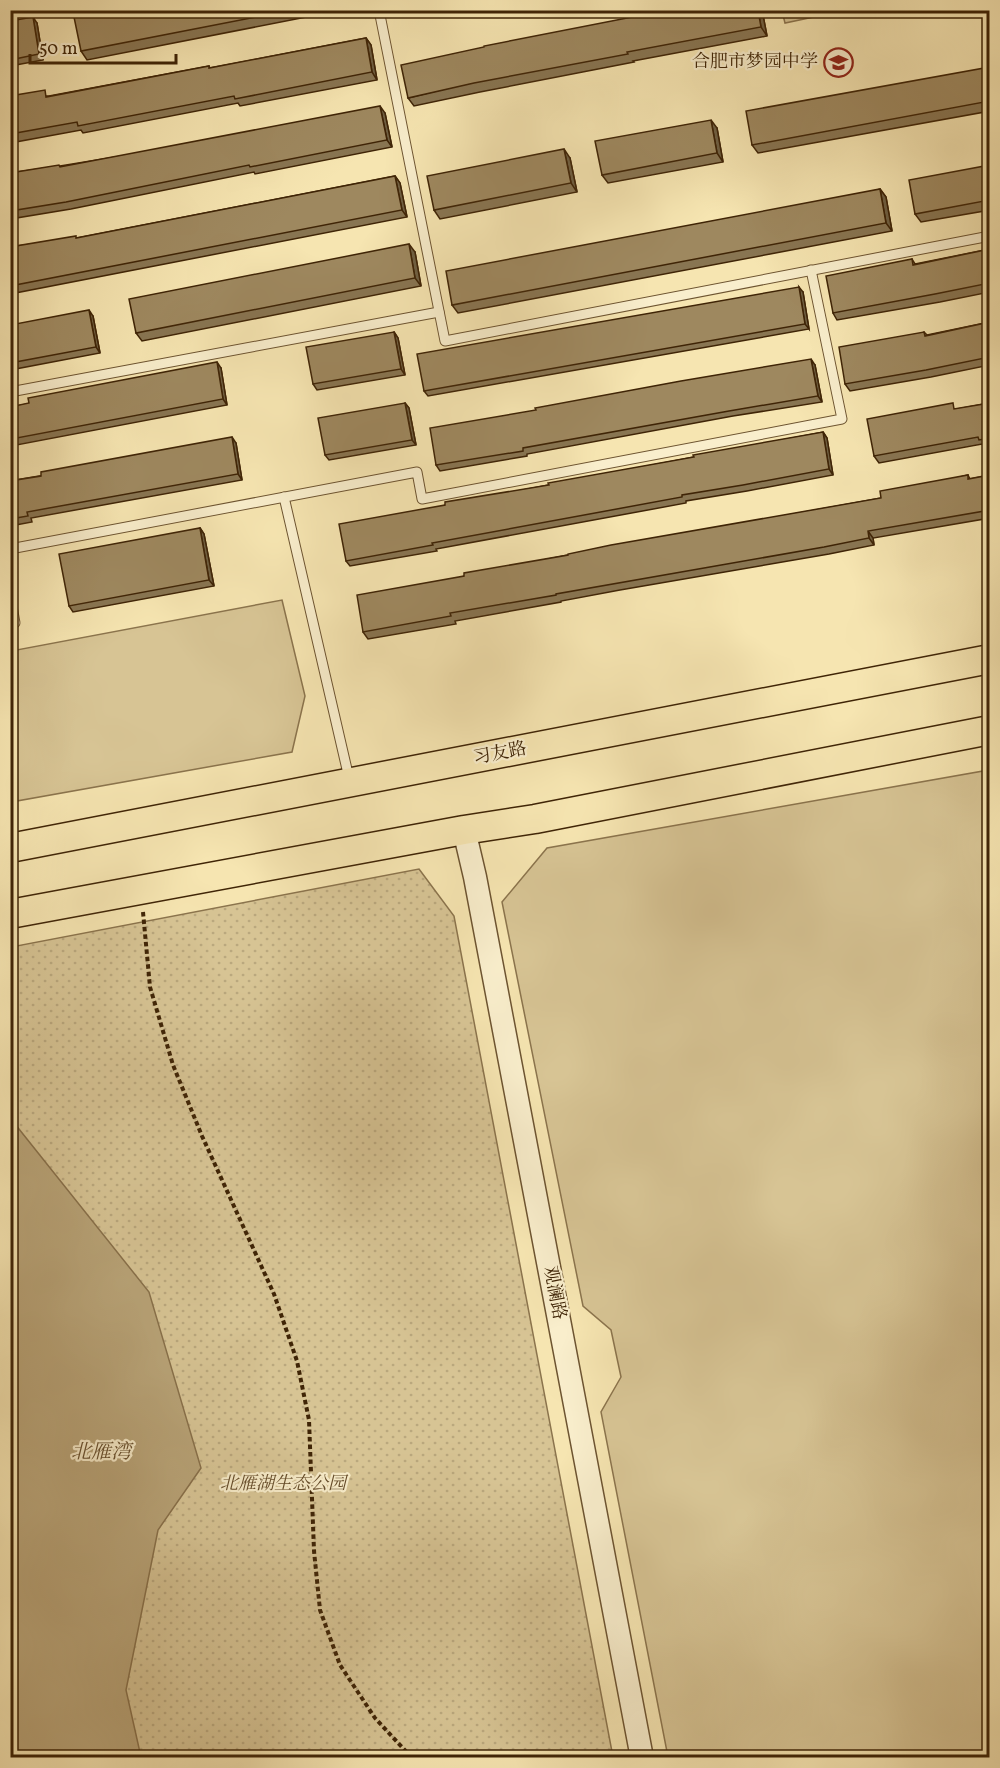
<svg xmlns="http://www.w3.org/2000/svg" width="1000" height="1768" viewBox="0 0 1000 1768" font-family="Vollkorn,'Noto Serif SC',serif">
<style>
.grass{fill:#d7c494;stroke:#8b744d;stroke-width:1.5}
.park{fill:url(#park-dots);stroke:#8b744d;stroke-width:1.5}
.water{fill:#b8a377;stroke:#88704a;stroke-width:1.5}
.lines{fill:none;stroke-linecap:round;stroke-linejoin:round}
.service-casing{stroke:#6d5431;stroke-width:11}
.tertiary-casing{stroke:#6d5431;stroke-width:25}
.primary-casing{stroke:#3f2406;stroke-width:31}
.path{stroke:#3f2406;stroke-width:4;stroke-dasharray:4.5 3;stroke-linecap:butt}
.service{stroke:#f9eecc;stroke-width:9}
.tertiary{stroke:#f9eecc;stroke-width:22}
.primary{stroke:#f6e5b1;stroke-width:28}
.wall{fill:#887552;stroke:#3f2406;stroke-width:1.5}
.shaded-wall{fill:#6f5f42;stroke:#3f2406;stroke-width:1.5}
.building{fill:#9e885f;stroke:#3f2406;stroke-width:1.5}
.labels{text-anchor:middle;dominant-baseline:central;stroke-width:4.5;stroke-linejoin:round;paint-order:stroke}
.poi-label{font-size:18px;fill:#3f2406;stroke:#f9eecc;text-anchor:end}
.street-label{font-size:18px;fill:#3f2406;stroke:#f9eecc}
.park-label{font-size:18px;font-style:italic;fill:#654c2a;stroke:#f9eecc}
.water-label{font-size:20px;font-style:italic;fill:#69502e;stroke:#f9eecc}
</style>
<defs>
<pattern id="park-dots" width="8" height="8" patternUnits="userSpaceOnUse" patternTransform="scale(1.5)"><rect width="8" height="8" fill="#d7c494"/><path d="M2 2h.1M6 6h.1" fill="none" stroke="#baa87e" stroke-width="1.8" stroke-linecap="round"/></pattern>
</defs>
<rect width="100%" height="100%" fill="#f6e5b1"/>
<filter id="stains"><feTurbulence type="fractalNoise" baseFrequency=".00333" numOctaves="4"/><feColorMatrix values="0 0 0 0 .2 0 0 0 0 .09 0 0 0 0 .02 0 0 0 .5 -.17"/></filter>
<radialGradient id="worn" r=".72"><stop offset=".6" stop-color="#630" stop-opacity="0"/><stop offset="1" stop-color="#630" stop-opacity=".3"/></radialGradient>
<g class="grass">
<polygon points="782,11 833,11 833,13 785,23"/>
<polygon points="282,600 305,696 292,752 11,802 11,651"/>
<polygon points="989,770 989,1757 668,1757 601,1412 621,1377 611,1330 583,1306 502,902 547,848"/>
</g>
<polygon class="park" points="419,869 454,916 613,1757 11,1758 11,947"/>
<polygon class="water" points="11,1119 149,1292 201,1468 158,1530 126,1690 141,1757 11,1757"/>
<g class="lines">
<defs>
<g id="service">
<polyline points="379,10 445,341 990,236"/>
<polyline points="10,392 439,312"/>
<polyline points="284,497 349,778"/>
<polyline points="10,549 417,472 422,499 842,419 811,270"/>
<polyline points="10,595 15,623 10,624"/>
</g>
<polyline id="tertiary" points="464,830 475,877 642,1758"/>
<g id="primary">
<polyline points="10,848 990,659"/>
<polyline points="10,914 464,830 535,819 990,730"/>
</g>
</defs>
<use href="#service" class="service-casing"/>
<use href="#tertiary" class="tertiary-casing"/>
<use href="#primary" class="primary-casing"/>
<polyline class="path" points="143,912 150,987 173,1065 202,1136 274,1294 297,1361 309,1420 314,1551 320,1610 340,1665 375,1718 412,1758"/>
<use href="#service" class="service"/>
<use href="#tertiary" class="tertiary"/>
<use href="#primary" class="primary"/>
</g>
<g class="wall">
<polygon points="110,10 342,10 87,60 81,51"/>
<polygon points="762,10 767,36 633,61 634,62 480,92 414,106 408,98"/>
<polygon points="10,21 37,23 43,60 10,66"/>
<polygon points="366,38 371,45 377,80 240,106 238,103 83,133 81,130 10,143 10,96 49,96 209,66 210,68"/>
<polygon points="990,67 990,111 758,153 752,145"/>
<polygon points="385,113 392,147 255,174 254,172 71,209 10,219 10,173 60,166"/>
<polygon points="717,128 723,162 608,183 602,175"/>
<polygon points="570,158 577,192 440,219 434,210"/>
<polygon points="990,165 990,210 921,222 915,214"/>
<polygon points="395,176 400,183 407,217 10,294 10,247 77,238"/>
<polygon points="880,189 886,197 892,231 458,313 452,305"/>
<polygon points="990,249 990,292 940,302 837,320 833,313 912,259 915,264"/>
<polygon points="415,252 421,286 142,341 136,333"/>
<polygon points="803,292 809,329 428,396 424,391"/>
<polygon points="93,316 100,353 10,370 10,325"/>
<polygon points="990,322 990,365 931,377 850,391 845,384 924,332 927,335"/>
<polygon points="394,332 398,338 405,375 317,390 313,384"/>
<polygon points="815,365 822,402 733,416 527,454 527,456 440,471 436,465"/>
<polygon points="221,368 227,405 16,445 17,450 10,452 10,407"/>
<polygon points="405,403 409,408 416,445 329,460 325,455"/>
<polygon points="990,403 990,446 984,447 982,444 879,463 874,456 957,409"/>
<polygon points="823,432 827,438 833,475 747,491 686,501 686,503 436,549 437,551 350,566 346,561 445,505"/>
<polygon points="236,443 242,480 31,518 32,522 10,526 10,481"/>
<polygon points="968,475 970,479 990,475 990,518 873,538 874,545 829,554 620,590 561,601 561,602 455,621 456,624 368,639 363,632 464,576 568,555 881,498"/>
<polygon points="200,528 204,534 214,586 73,612 69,606"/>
</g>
<g class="shaded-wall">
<polygon points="758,10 762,10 767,36 761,27"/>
<polygon points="33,17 37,23 43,60 39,54"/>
<polygon points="366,38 371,45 377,80 372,72"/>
<polygon points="380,106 385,113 392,147 387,140"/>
<polygon points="711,120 717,128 723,162 717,153"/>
<polygon points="564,149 570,158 577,192 571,183"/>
<polygon points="395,176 400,183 407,217 402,210"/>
<polygon points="880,189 886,197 892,231 886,223"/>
<polygon points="409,244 415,252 421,286 415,278"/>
<polygon points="799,287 803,292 809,329 805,324"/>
<polygon points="89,310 93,316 100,353 96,347"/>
<polygon points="394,332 398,338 405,375 401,369"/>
<polygon points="811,359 815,365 822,402 818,396"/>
<polygon points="217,362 221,368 227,405 223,399"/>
<polygon points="405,403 409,408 416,445 412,440"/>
<polygon points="823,432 827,438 833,475 829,469"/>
<polygon points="232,437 236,443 242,480 238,474"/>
<polygon points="11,439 16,445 17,450 12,445"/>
<polygon points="200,528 204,534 214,586 209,580"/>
<polygon points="868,531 873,538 874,545 869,538"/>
</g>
<g class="building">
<polygon points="110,10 292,10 81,51 74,17"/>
<polygon points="668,10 758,10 761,27 627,52 628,54 474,83 408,98 401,65 484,47 484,46"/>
<polygon points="33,17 39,54 10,60 10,21"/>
<polygon points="366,38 372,72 235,99 234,96 78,126 77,122 10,134 10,96 45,90 46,97 209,66 209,68"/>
<polygon points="990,67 990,101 752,145 746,111"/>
<polygon points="380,106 387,140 250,167 249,165 66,202 10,211 10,173 59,165 60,167"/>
<polygon points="711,120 717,153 602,175 595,141"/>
<polygon points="564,149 571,183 434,210 427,176"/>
<polygon points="990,165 990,200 915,214 909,180"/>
<polygon points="395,176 402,210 10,286 10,247 76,236 76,238"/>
<polygon points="880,189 886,223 452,305 446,271"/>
<polygon points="409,244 415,278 136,333 129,299"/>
<polygon points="990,249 990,283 935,294 833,313 826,276 912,259 913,265"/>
<polygon points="799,287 805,324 424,391 417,354"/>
<polygon points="89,310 96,347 10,363 10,325"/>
<polygon points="990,322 990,357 926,370 845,384 839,347 924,332 925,336"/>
<polygon points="394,332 401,369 313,384 306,347"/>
<polygon points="811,359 818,396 729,411 523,448 523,451 436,465 430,428 536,410 535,408 681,381"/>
<polygon points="217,362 223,399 11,439 12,445 10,445 10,407 29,403 28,398"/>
<polygon points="405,403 412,440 325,455 318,418"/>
<polygon points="953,403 954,409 990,403 990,438 979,440 978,437 874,456 867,419"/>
<polygon points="823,432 829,469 743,485 682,495 682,497 432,543 433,545 346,561 339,524 445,505 445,502 549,485 548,483 694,457 693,455"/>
<polygon points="232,437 238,474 27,512 28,516 10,519 10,481 41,476 41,472"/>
<polygon points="968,475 968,479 990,475 990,510 868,531 869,538 824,547 556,594 556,595 450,613 451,616 363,632 357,595 464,576 464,573 568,555 568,554 611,545 881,498 880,491"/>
<polygon points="200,528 209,580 69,606 59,554"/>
</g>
<defs>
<symbol id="school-ring" viewBox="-11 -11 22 22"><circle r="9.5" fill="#f9eecc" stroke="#8f2418" stroke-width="1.5"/><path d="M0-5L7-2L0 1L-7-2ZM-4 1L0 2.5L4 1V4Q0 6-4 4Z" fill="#8f2418"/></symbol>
</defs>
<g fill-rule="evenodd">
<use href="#school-ring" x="822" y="46" width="33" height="33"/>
</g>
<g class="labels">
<g class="poi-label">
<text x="818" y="62">合肥市梦园中学</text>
</g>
<g class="street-label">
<text transform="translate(500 754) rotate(-11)">习友路</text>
<text transform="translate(554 1293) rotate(79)">观澜路</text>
</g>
<g class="park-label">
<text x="283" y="1484">北雁湖生态公园</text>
</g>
<g class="water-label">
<text x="101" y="1453">北雁湾</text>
</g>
</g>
<rect width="1000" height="1768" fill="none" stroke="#f6e5b1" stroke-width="36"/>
<rect x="12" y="12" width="976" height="1744" fill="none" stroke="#3f2406" stroke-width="3"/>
<rect x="18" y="18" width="964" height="1732" fill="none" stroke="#3f2406" stroke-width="1.5"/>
<path d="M30 54v9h146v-9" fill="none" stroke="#3f2406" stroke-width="3"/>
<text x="39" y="54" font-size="18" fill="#3f2406" stroke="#f9eecc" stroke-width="4.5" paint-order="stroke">50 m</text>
<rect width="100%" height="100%" filter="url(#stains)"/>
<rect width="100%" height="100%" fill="url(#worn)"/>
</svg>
